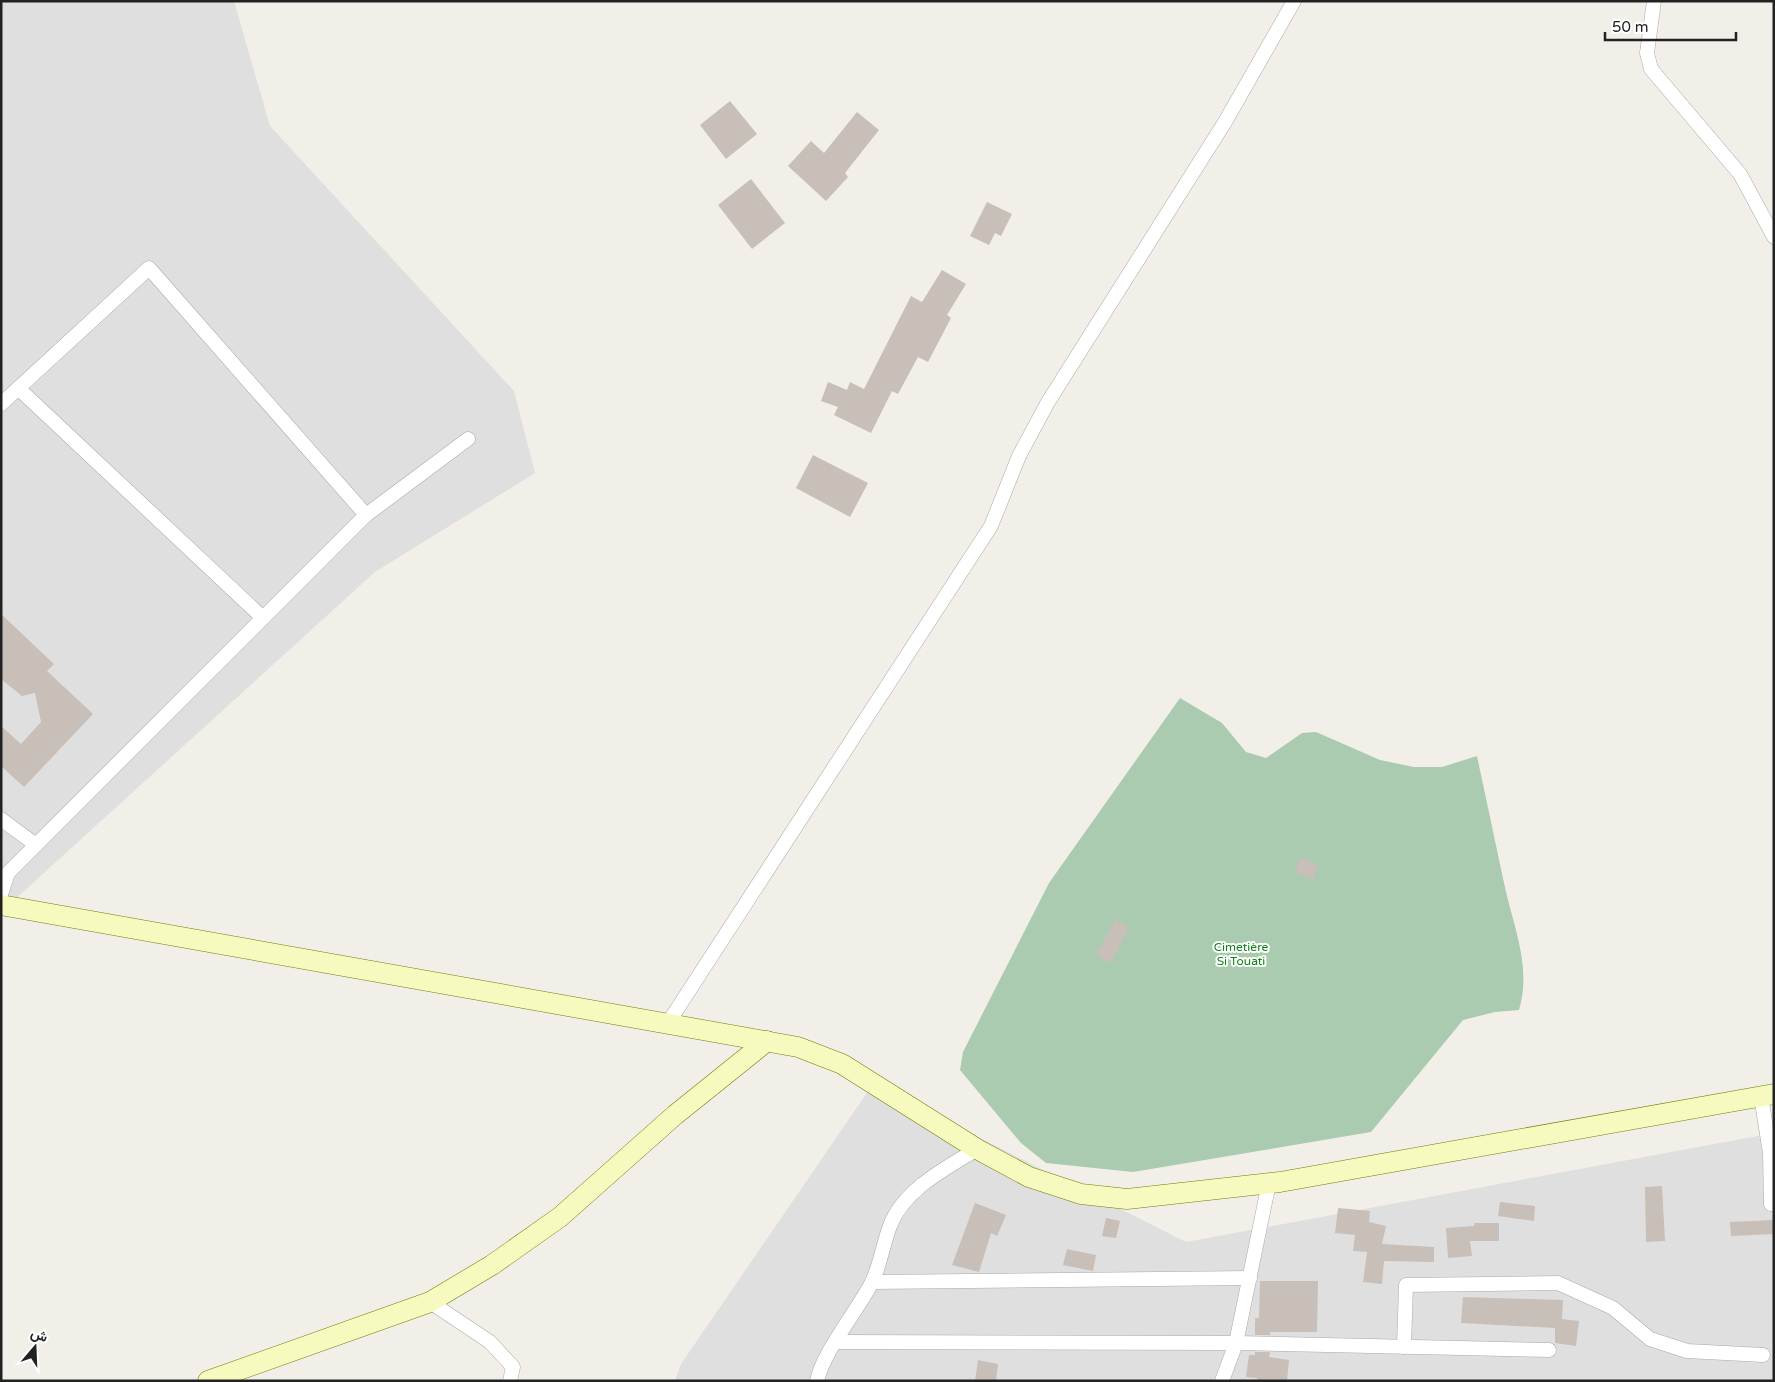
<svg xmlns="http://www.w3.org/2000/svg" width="1775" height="1382" viewBox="0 0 1775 1382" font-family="'Varela Round',Vazirmatn,sans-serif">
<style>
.residential{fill:#e0dfdf}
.cemetery{fill:#aacbaf}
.building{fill:#c7bfb8}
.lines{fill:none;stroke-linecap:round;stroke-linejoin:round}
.street-casing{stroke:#a9a9a9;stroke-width:15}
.secondary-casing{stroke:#707d05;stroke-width:21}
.street{stroke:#fff;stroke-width:14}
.secondary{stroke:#f7fabf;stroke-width:20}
.labels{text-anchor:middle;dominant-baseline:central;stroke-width:4;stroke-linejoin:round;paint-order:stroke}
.park-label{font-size:12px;fill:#0c8416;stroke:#fff}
</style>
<rect width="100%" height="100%" fill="#f2efe9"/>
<g class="residential">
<polygon points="1,1 234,1 270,126 514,391 535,473 375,572 1,912"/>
<polygon points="873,1084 1186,1242 1774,1133 1774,1381 675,1381 681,1364"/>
</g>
<path class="cemetery" d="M1180,698L1222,723L1246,752L1266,758L1302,733L1316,732L1380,760L1414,767H1442L1477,756C1486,798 1495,841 1504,883C1513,926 1532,966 1519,1010L1495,1012L1463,1020L1371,1132L1133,1172L1046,1163L1021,1143L960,1070L963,1052L1049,883Z"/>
<g class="building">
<polygon points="730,101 757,134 726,159 700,125"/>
<polygon points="857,112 879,130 845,173 848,177 826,201 788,166 811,141 824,153"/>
<polygon points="751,179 785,223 752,249 718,205"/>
<polygon points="987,202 1012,214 1001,236 995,233 989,245 970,236"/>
<polygon points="942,270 966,284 947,315 951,318 928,362 918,357 898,394 892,391 871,433 834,415 838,407 821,401 828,382 847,390 850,382 864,389 911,296 922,302"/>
<polygon points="813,455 868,483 850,517 796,488"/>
<polygon points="1,614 54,664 47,671 93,714 24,787 1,766 1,726 21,744 41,722 35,693 22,696 1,679"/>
<polygon points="1300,858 1318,864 1313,879 1295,873"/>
<polygon points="1115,920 1129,927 1111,963 1096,955"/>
<polygon points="1662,1186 1665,1241 1646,1242 1645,1187"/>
<polygon points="1500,1202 1535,1206 1534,1221 1498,1216"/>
<polygon points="975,1203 1006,1215 997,1236 991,1233 979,1272 952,1265"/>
<polygon points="1338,1208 1370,1211 1369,1222 1386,1226 1382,1244 1434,1247 1434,1262 1384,1261 1382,1284 1363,1282 1367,1252 1353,1251 1355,1235 1335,1233"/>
<polygon points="1106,1218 1120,1221 1116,1238 1102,1236"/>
<polygon points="1774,1220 1774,1234 1731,1236 1730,1222"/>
<polygon points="1474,1223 1499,1223 1499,1241 1470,1241 1472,1256 1448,1258 1446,1228 1474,1226"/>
<polygon points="1067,1249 1096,1255 1093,1271 1063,1265"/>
<polygon points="1260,1281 1318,1281 1317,1332 1270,1332 1270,1335 1255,1335 1255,1318 1259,1318"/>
<polygon points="1463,1297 1563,1300 1562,1319 1579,1321 1576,1346 1555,1343 1555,1328 1461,1323"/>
<polygon points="1255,1352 1270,1352 1269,1357 1289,1360 1287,1381 1257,1381 1257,1378 1246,1377 1249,1355 1255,1355"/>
<polygon points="978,1360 998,1364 996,1381 975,1381"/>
</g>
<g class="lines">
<defs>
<g id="street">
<polyline points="1654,1 1647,53 1651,69 1740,174 1774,237"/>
<polyline points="18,388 263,618"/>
<polyline points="1,404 149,268 366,515"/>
<polyline points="1,819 36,845"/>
<polyline points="1,894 8,873 366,515 468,439"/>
<polyline points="668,1023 991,526 1019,456 1048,402 1225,122 1294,1"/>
<polyline points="1761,1096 1770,1153 1771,1204 1774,1204"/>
<polyline points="872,1282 1250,1278"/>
<polyline points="430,1302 490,1342 513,1367 510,1381"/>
<polyline points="836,1342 1236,1343 1549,1350"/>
<polyline points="1404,1347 1406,1285 1558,1283 1613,1308 1650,1339 1687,1351 1763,1355"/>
<path d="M817,1381C823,1352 857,1311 871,1284C880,1267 883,1244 890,1226C903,1190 946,1168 977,1149"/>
<polyline points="1222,1381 1236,1343 1269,1183"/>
</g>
<g id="secondary">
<polyline points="1,905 798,1047 842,1064 977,1149 1029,1177 1081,1194 1127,1199 1280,1182 1774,1094"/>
<polyline points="208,1381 430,1302 492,1265 560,1217 675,1115 767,1041"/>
</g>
</defs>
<use href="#street" class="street-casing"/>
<use href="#secondary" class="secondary-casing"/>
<use href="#street" class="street"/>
<use href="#secondary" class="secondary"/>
</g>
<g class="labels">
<g class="park-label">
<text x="1241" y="947">Cimetière<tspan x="1241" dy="14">Si Touati</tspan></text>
</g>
</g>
<rect width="1775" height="1382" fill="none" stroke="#222222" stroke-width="5"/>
<g transform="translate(35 1347) rotate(19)" stroke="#ffffff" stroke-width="4" paint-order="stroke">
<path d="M0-4L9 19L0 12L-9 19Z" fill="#222222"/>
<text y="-8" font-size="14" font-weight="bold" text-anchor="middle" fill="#222222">ش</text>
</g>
<path d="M1605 32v8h131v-8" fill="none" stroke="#222222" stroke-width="2.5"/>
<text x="1612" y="32" font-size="15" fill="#222222" stroke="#ffffff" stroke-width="4" paint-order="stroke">50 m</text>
</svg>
